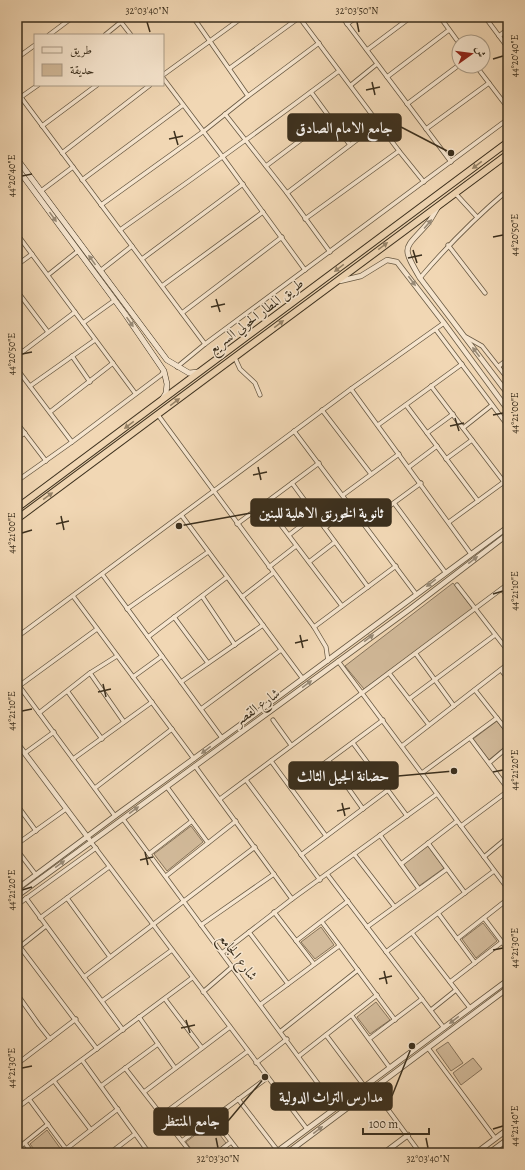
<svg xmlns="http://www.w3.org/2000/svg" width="525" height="1170" viewBox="0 0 525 1170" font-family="Alegreya,Amiri,serif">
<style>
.green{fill:#d2ba9a;stroke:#86745c}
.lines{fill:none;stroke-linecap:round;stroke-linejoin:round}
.minor-casing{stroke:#685943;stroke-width:5}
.tertiary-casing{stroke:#685943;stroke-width:6}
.secondary-casing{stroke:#3b2f1d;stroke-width:6}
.trunk-casing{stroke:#3b2f1d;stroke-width:8}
.minor{stroke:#f6e5ce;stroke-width:3.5}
.tertiary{stroke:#f6e5ce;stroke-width:4.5}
.secondary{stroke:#f6e5ce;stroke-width:5}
.trunk{stroke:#f1d7b4;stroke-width:6}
.oneway{fill:#968368}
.oneway2{fill:#988a76}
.ticks{fill:none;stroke:#3b2f1d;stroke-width:1.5}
.labels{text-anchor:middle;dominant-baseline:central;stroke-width:3;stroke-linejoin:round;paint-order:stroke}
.street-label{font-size:14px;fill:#3b2f1d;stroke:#f6e5ce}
.leader{fill:none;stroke:#3b2f1d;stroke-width:1.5}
.callout-dot{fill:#3b2f1d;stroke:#f6e5ce;stroke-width:1.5}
.callout{fill:#3b2f1d;stroke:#3b2f1d;stroke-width:1.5}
.callout-label{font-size:15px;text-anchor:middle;font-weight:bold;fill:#fff}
.neatline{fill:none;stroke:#3b2f1d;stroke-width:1.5}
.ticks-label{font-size:10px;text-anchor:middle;fill:#3b2f1d}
</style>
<rect width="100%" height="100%" fill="#f1d7b4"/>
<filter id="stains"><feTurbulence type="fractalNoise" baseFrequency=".005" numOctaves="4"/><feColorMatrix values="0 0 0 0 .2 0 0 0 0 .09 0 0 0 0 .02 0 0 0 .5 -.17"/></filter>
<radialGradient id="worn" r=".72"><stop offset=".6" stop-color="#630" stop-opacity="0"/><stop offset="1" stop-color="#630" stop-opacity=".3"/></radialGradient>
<g class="green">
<polygon points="453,583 473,609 364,689 345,666"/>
<polygon points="497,721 508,736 508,744 489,760 473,739"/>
<polygon points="191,826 203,842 167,871 154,854"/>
<polygon points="428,846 444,868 419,886 403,864"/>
<polygon points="483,923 497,941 476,958 462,939"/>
<polygon points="321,927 334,945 315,959 301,942"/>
<polygon points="376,1002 390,1020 370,1034 357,1017"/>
<polygon points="448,1042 463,1063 451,1071 436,1050"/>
<polygon points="473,1058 482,1069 461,1085 453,1073"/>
<polygon points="211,1123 226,1143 214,1153 194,1153 186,1142"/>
<polygon points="47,1130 60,1148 54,1153 37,1153 30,1144"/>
</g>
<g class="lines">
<defs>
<g id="minor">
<polyline points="117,17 131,35"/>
<polyline points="162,17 167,19 170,17"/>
<polyline points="193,17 248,96"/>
<polyline points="299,17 399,151 424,182"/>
<polyline points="342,17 451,162"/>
<polyline points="440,17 459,43"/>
<polyline points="485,17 508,48"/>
<polyline points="347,24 357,17"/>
<polyline points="49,35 73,17"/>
<polyline points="105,35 121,22"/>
<polyline points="499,36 508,29"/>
<polyline points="367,50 411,17"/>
<polyline points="17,58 35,45"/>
<polyline points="476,66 508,108"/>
<polyline points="230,68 300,17"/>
<polyline points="163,75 243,17"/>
<polyline points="387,77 449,30"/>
<polyline points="163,78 222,156 305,270"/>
<polyline points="351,85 377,64"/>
<polyline points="17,92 205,344"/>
<polyline points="311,92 350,145"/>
<polyline points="21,97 38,85"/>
<polyline points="407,104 459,65"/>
<polyline points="225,114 287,193 330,252"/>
<polyline points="42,126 97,85"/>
<polyline points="426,129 489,83"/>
<polyline points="62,153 150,85"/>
<polyline points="266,166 330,118"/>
<polyline points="82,180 183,105"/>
<polyline points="41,191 73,167"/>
<polyline points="287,193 379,123"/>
<polyline points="455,193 477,217"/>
<polyline points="101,205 204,131 248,96 319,43"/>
<polyline points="305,219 399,151"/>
<path d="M120,230C194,178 267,125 339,71"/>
<polyline points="17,234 135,393"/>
<polyline points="448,245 485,293"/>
<polyline points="142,259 243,184"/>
<polyline points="17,265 32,254"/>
<polyline points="100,271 132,246"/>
<polyline points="48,275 78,251"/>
<path d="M420,278C448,245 475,218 508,190"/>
<polyline points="162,286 263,212"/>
<polyline points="17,291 48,332"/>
<polyline points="182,313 282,237"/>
<polyline points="83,323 115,300"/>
<polyline points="436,330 508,426"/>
<polyline points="466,337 482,346 508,379"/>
<polyline points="17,345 22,352"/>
<polyline points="17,356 75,312"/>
<polyline points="72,356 90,382"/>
<polyline points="235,358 240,369 255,383 260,395"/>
<polyline points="499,366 508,359"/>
<polyline points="177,367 205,344 508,119"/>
<polyline points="17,369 72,442"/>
<polyline points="30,386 95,340"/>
<polyline points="431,386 504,482"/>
<polyline points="351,389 471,554"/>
<polyline points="406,405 478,501"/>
<polyline points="322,410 371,474"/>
<polyline points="50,412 113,363"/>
<polyline points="158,415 314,627 326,647 328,661"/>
<polyline points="17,423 46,461"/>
<polyline points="378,425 462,364"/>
<polyline points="463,428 492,405"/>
<polyline points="294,431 416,594"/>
<polyline points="427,433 453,414"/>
<polyline points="17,438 25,433"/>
<polyline points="446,459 472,440"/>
<polyline points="409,467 437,446"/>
<polyline points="17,481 72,442 161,375 164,371"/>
<polyline points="292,483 368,587"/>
<polyline points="343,495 399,454"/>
<polyline points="394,503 445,572"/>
<polyline points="265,504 342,606"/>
<polyline points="182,516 303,679"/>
<polyline points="449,522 508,479"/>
<polyline points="237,524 319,463"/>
<polyline points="365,524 421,483"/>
<polyline points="325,528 351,506"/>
<polyline points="289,535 315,515"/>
<polyline points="309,562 335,542"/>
<polyline points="269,567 296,546"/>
<polyline points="102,574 222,738"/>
<polyline points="457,585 508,651"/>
<polyline points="502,589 508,597"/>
<polyline points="73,596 194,759"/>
<polyline points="202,596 235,645"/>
<polyline points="242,597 273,573"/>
<polyline points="127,609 208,552"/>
<polyline points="174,617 208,663"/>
<polyline points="314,627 396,566"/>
<polyline points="17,637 351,389 444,323"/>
<polyline points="148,637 227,577"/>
<polyline points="416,654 454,706"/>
<polyline points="338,661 508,889"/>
<polyline points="501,670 508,679"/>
<polyline points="90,673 124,722"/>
<polyline points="389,673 429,725"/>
<polyline points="133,677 162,656"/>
<polyline points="181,682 263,625"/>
<polyline points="17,683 115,816"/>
<polyline points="19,686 97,629"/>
<polyline points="475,690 508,732"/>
<polyline points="68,692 102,739"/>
<polyline points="409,699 495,635"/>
<polyline points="201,709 281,650"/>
<polyline points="39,713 90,673 117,656"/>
<polyline points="273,720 291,745"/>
<polyline points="470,738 508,789"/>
<polyline points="353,743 407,816"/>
<polyline points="402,746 508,664"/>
<polyline points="25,753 54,732"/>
<polyline points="73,759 152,702"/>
<polyline points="271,761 326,836"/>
<polyline points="329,761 363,809"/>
<polyline points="489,763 508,747"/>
<polyline points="195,766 292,899"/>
<polyline points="422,773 497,718"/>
<polyline points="246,780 320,880"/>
<polyline points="167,787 208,843"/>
<polyline points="95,788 172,729"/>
<polyline points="291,788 383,720"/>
<polyline points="220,799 508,584"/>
<polyline points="17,805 36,831"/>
<polyline points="123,819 336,1108"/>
<polyline points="461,826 508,791"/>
<polyline points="380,835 419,889"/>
<polyline points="91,842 307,1129"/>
<polyline points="428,843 465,893"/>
<polyline points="17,844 66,809"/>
<polyline points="17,850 36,875"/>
<polyline points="149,854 192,821"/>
<polyline points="354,854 394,906"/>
<polyline points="301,855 388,790"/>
<polyline points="484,857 508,837"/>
<polyline points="401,864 457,821"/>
<polyline points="327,874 444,1028"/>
<polyline points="166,876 236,821"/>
<polyline points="26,898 123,1030"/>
<polyline points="67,898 110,957"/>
<polyline points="17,905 96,848"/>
<polyline points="274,912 314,964"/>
<polyline points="438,913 475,963"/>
<polyline points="40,918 109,867"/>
<polyline points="484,918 508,950"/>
<polyline points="322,922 395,1020"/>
<polyline points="201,925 274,874"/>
<polyline points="367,927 447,869"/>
<polyline points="249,932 288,984"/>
<polyline points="412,933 470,1008"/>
<polyline points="457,939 508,899"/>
<polyline points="296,941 348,901"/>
<polyline points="20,947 97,1049"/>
<polyline points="17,949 46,926"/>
<polyline points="386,952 494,871"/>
<polyline points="222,953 292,899 437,794"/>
<polyline points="84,977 255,847"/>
<polyline points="450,982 502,942"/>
<polyline points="203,992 232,967"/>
<polyline points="17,994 39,1025 50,1039"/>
<polyline points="165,999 202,1048"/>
<polyline points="102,1001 172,950"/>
<polyline points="261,1004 339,946"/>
<polyline points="431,1010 456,990"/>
<polyline points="352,1016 390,1068"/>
<polyline points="139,1017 175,1068"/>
<polyline points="281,1031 358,970"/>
<polyline points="326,1035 365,1087"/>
<polyline points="369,1039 422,999"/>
<polyline points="428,1048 495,1138"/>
<polyline points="299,1056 377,995"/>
<polyline points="82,1060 149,1153"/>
<polyline points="256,1063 287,1039"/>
<polyline points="17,1064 76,1019"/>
<polyline points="125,1068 191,1153"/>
<polyline points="54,1081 91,1130"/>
<polyline points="101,1086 158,1044"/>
<polyline points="373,1089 420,1153"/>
<polyline points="144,1092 230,1027"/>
<polyline points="29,1099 66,1149"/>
<polyline points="238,1099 278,1151"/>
<polyline points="17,1108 192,978"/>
<polyline points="162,1115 248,1051"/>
<polyline points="213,1118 240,1153"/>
<polyline points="182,1141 267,1078"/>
<polyline points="25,1143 32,1153"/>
<polyline points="17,1149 48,1124"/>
<polyline points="61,1153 118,1109"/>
<polyline points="110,1153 135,1134"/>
<polyline points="217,1153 231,1142"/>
</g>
<g id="tertiary">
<path d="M438,207C434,213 432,218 428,223C405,250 400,244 420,278L508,394"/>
<polyline points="340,281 361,276 387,260 397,262 444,323 508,410"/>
<polyline points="17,743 89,839"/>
<polyline points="17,889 115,816 251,717 508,527"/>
<polyline points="17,896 410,609 508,534"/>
<polyline points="275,1153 508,980"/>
<polyline points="287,1153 508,988"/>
<polyline points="384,1153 408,1135"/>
<polyline points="476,1153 508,1129"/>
<polyline points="489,1153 508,1139"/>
</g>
<g id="secondary">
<polyline points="17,159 167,360 189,373 199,372"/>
<polyline points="17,168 125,314 164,371 167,384 166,393 163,398"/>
</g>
<g id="trunk">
<polyline points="17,508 508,142"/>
<polyline points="17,519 508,154"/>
</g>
</defs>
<use href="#minor" class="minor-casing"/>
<use href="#tertiary" class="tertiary-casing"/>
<use href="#secondary" class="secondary-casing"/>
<use href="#trunk" class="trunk-casing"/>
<use href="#minor" class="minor"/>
<use href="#tertiary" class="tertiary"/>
<use href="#secondary" class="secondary"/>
<use href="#trunk" class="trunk"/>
</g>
<defs><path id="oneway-solid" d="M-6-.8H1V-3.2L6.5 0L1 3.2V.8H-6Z"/></defs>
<g class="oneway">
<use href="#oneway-solid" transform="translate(477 165) rotate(143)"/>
<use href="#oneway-solid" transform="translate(383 246) rotate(-37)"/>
<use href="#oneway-solid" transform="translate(339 268) rotate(143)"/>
<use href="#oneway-solid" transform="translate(279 324) rotate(-37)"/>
<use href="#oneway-solid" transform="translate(175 402) rotate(-37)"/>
<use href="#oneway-solid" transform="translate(129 425) rotate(143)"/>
<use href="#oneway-solid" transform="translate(48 496) rotate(-36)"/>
</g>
<g class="oneway2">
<use href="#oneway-solid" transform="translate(53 217) rotate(54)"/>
<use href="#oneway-solid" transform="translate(428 224) rotate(-50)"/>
<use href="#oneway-solid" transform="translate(92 260) rotate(-126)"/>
<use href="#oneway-solid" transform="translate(412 281) rotate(53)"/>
<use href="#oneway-solid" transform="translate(130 322) rotate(55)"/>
<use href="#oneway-solid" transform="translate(476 352) rotate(-127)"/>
<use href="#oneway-solid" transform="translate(473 560) rotate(-37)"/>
<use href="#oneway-solid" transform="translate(431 583) rotate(143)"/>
<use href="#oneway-solid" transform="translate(369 638) rotate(-36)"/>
<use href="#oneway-solid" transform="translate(307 684) rotate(-36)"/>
<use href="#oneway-solid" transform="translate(206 750) rotate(143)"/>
<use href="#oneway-solid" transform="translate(134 810) rotate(-36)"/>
<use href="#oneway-solid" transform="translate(60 864) rotate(-36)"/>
<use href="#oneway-solid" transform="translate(454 1020) rotate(143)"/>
<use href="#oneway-solid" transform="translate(318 1130) rotate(-37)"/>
</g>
<path class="ticks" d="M147,22L150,32M357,22L359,32M493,59L503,56M372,82L375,95M366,90L380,87M174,131L178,145M169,139L183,136M22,176L32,174M493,237L503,235M413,250L417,263M408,258L422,255M216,299L220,312M211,307L225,304M22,354L32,352M493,415L503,413M455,418L459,431M450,426L464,423M258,467L261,480M253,475L267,472M61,516L64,530M56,524L69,521M22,533L32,530M493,594L503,591M300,635L303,648M295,643L308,640M103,684L106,697M98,692L111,689M22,711L32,709M493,772L503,770M342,803L345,816M337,811L350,808M145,852L148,865M140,860L153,857M22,890L32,887M493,950L503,948M384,971L387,984M379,979L392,976M186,1020L190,1033M181,1028L195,1025M22,1068L32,1066M493,1129L503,1126M216,1138L218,1148M426,1138L428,1148"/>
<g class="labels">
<g class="street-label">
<text transform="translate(256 316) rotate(-37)">طريق المطار الحولي السريع</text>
<text transform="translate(257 707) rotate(-36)">شارع القصر</text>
<text transform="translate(238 957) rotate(53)">شارع الجامع</text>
</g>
</g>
<path class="leader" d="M451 153L401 127M179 526L251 513M454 771L398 776M412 1046L392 1096M265 1077L228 1121"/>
<g class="callout-dot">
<circle cx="451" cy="153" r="4"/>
<circle cx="179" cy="526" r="4"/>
<circle cx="454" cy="771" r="4"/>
<circle cx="412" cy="1046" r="4"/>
<circle cx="265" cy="1077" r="4"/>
</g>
<g class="callout">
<rect x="288" y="114" width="113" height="27" rx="4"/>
<rect x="251" y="499" width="140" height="27" rx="4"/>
<rect x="289" y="762" width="109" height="27" rx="4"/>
<rect x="271" y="1083" width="121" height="27" rx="4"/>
<rect x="154" y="1108" width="74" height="27" rx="4"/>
</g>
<g class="callout-label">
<text x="344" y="133">جامع الامام الصادق</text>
<text x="321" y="518">ثانوية الخورنق الاهلية للبنين</text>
<text x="343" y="781">حضانة الجيل الثالث</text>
<text x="331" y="1102">مدارس التراث الدولية</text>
<text x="191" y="1126">جامع المنتظر</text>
</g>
<rect width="525" height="1170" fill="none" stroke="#f1d7b4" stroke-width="44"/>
<rect x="34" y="34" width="130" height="52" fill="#f6e5ce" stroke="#ab9c87"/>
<rect x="42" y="47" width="20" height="6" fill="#f6e5ce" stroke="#ab9c87"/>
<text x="70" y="54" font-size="12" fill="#3b2f1d">طريق</text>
<rect x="42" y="64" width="20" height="12" fill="#d2ba9a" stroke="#ab9c87"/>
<text x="70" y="74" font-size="12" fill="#3b2f1d">حديقة</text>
<g transform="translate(471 54) rotate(76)"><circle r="19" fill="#f6e5ce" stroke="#ab9c87"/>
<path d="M0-3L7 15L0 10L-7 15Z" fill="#8f2418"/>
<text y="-6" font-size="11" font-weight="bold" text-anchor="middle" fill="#3b2f1d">ش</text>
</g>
<path d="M363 1128v6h66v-6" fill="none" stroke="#3b2f1d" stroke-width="2"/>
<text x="369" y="1128" font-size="12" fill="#3b2f1d" stroke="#f6e5ce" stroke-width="3" paint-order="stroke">100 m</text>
<rect x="22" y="22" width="481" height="1126" class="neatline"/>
<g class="ticks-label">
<text x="147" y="14">32°03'40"N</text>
<text x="357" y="14">32°03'50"N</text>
<text transform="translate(514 56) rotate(-90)" y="4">44°20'40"E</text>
<text transform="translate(11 176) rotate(-90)" y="4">44°20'40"E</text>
<text transform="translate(514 235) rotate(-90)" y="4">44°20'50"E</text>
<text transform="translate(11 354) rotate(-90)" y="4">44°20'50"E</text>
<text transform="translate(514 413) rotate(-90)" y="4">44°21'00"E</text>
<text transform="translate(11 533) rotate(-90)" y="4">44°21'00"E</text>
<text transform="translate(514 591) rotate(-90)" y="4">44°21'10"E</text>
<text transform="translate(11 711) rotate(-90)" y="4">44°21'10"E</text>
<text transform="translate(514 770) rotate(-90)" y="4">44°21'20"E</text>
<text transform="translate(11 890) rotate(-90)" y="4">44°21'20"E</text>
<text transform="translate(514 948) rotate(-90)" y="4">44°21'30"E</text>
<text transform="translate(11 1068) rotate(-90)" y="4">44°21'30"E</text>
<text transform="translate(514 1126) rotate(-90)" y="4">44°21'40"E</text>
<text x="218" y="1162">32°03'30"N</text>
<text x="428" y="1162">32°03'40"N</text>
</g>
<rect width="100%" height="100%" filter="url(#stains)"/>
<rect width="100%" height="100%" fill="url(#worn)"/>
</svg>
